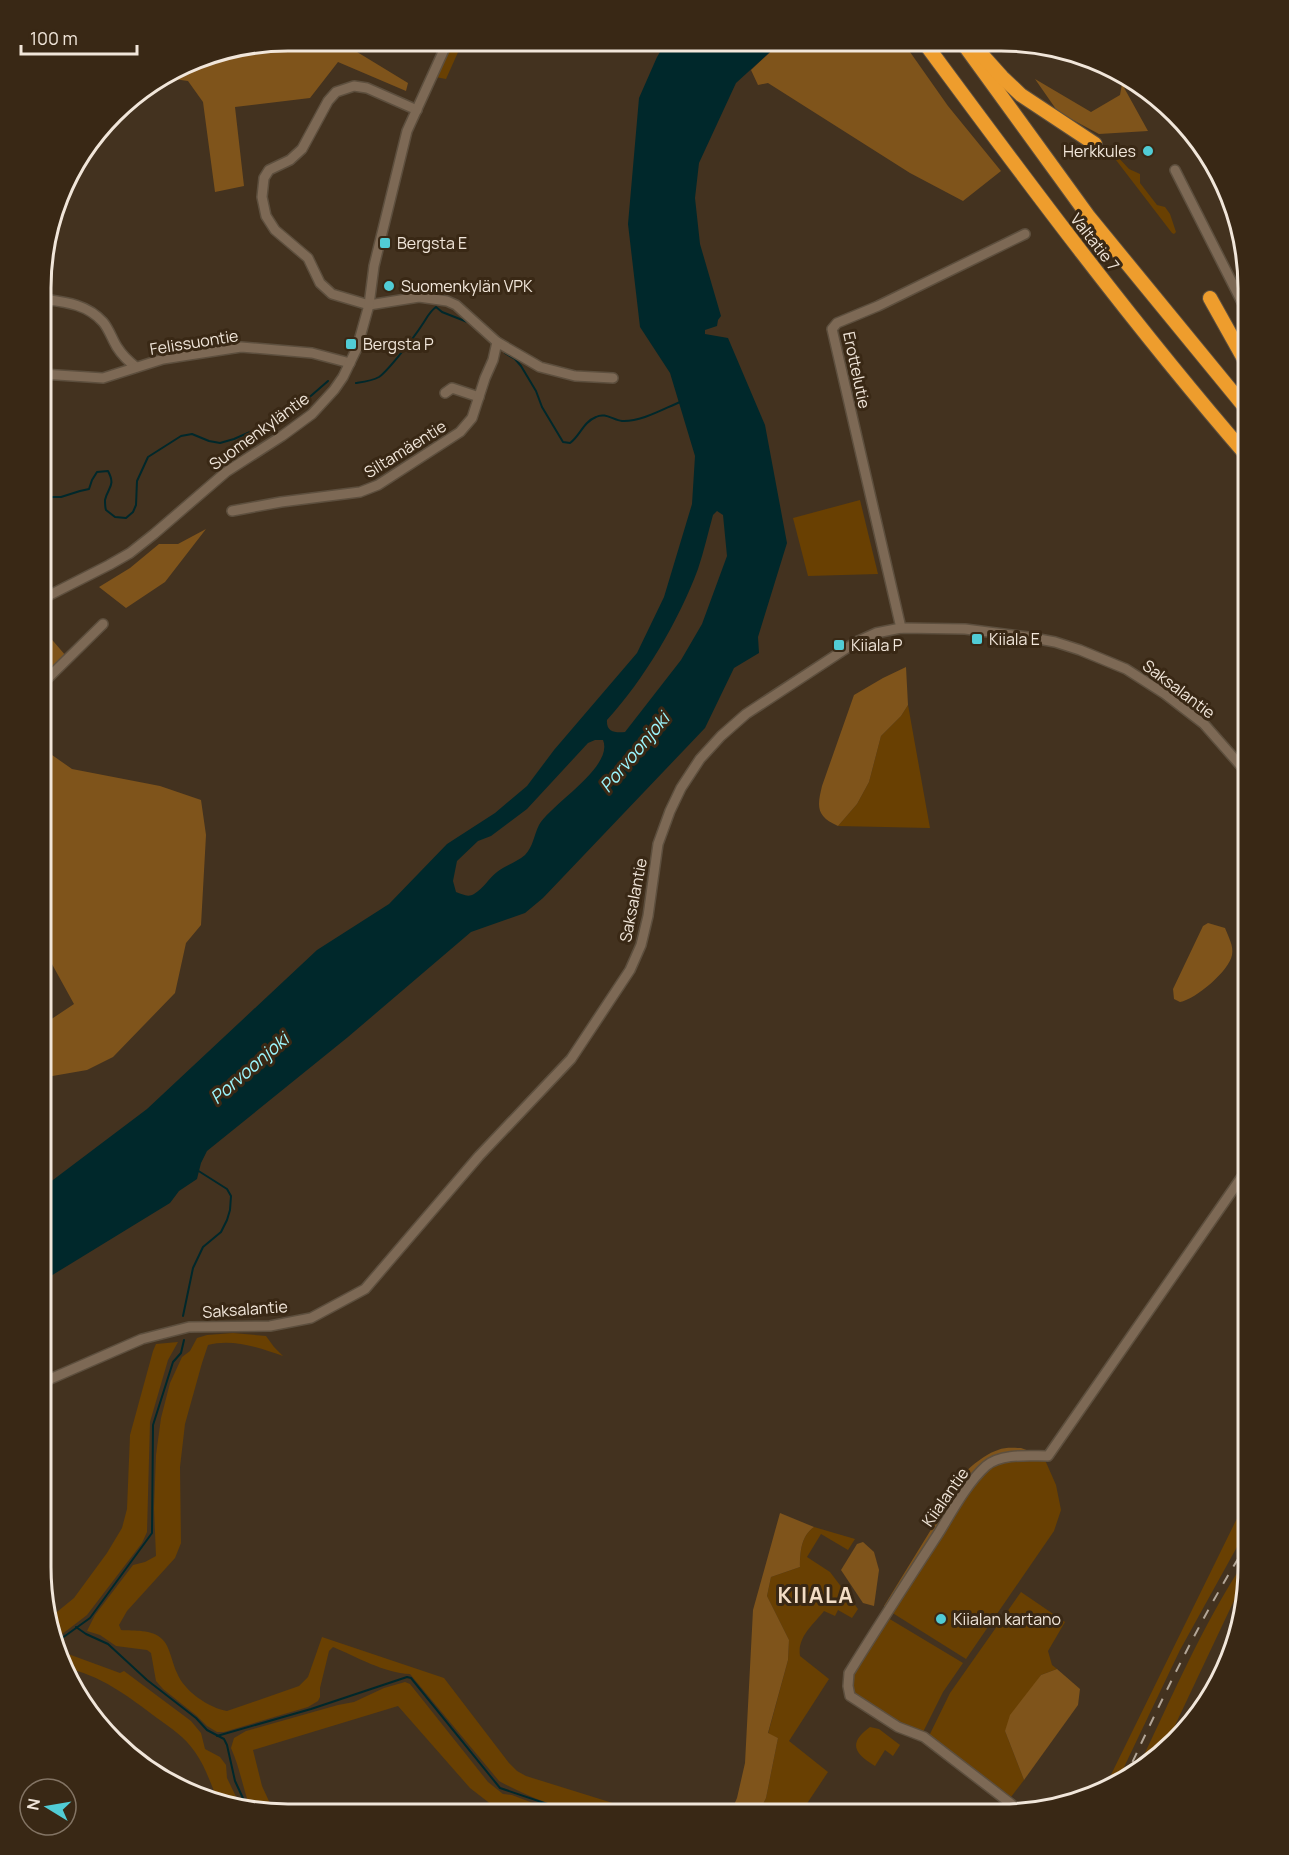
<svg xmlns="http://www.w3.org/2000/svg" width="1289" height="1855" viewBox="0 0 1289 1855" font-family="Manrope,sans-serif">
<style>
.green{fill:#694002}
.forest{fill:#7f541b}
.water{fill:#00282b;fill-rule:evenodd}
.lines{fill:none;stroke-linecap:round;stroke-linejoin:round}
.stream{stroke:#00282b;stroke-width:2}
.minor-casing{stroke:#5d4f3e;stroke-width:12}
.highway-casing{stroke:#5d4f3e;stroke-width:16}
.minor{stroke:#7d6955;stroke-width:9}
.highway{stroke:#ee9d2d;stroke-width:14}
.rail{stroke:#b3a697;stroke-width:2;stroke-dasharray:10 10;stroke-linecap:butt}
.poi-dot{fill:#51ccd5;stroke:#392815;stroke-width:2}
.labels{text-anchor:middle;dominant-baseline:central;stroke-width:6;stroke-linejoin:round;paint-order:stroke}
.poi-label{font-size:16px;fill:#f1e6da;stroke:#392815;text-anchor:start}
.street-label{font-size:16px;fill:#f1e6da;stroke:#392815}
.water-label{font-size:18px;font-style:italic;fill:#9cf6fd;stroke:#392815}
.district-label{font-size:22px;font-weight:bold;letter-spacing:1.5px;fill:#f3ddc5;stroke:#392815}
.rim{fill:none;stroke:#f1e6da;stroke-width:3}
</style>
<rect width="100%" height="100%" fill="#43321f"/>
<g class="green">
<polygon points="452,41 463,41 446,79 435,77"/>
<polygon points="1117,156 1129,169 1140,174 1140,183 1157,205 1165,207 1170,214 1176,232 1174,234 1172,233 1116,160"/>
<polygon points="860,500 878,574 808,576 793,518"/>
<polygon points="908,705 930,828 838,826 857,804 869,782 881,736 901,716"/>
<path d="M233,1333L266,1336L274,1347L283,1356C260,1348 232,1338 208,1345L202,1363L185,1424L180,1467L181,1543L175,1558L127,1611L119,1625L121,1630C134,1631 152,1629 162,1639C170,1646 172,1663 177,1673C184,1691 209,1708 227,1711L299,1686L308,1677L322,1637L444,1678L509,1763L517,1771L526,1776L648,1814C630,1813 599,1816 582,1813C554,1807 524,1795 499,1781L410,1674C384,1673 357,1657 333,1647L329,1651L320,1688V1697L318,1701L308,1707L224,1732H217L207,1726L197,1716L163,1689L156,1681L151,1653L147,1650L116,1646L100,1635L87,1631L95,1615L133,1565L145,1562L156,1556L154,1508L156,1455L161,1418L170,1383L182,1357L190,1351L197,1338L207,1335Z"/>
<polygon points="178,1342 168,1360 150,1422 147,1532 142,1543 87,1615 57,1638 52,1616 74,1598 107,1553 122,1528 127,1509 130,1435 153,1351 156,1344"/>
<path d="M1029,1458L1045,1460L1056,1485L1061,1510L1054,1531L966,1659L891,1612L975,1483C995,1461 1001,1462 1029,1458Z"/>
<polygon points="1248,1496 1248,1527 1180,1650 1115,1786 1103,1791"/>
<path d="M814,1527L855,1539L848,1550L821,1534L807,1557L830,1572L858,1609L852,1618L838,1610L835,1616L824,1611C813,1625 797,1637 800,1656L829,1679L789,1741L828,1772L800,1814H758L766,1798L778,1738L768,1734L788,1660L789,1640L767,1596L771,1577L800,1567C800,1552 801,1536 814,1527Z"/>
<path d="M1248,1556V1571L1161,1755L1136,1772C1171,1699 1203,1623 1248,1556Z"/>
<polygon points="1021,1592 1065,1622 1048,1651 1052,1665 1057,1669 1041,1675 1005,1731 1024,1780 1011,1797 929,1736 950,1693"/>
<polygon points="888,1618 963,1663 943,1692 922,1734 900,1724 854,1694 852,1674"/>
<path d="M60,1651L120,1673L124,1671L191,1721L201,1733L205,1749L220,1757L226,1765L227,1778L241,1807L217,1798C210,1782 205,1766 195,1752C185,1737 171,1728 157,1718C129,1697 100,1674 64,1668Z"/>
<path d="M405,1682L410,1684L488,1782L503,1794L512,1795L559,1813L501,1812L470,1788L398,1706L253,1750L262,1786L274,1812H256L251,1810C243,1789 240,1768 231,1748L234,1738L246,1731L338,1705L354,1702L384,1688Z"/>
<path d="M870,1727L879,1729L900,1745L893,1756L885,1750L875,1766C854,1753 848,1743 870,1727Z"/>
</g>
<g class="forest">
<polygon points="288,41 339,41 408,83 406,91 338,62 310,98 235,107 244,186 215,192 203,102 188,81 167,78 208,54"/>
<polygon points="781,42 903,42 948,106 1001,171 963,201 910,173 768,83 758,85 751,70"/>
<polygon points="1035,79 1091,112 1120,95 1122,84 1148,131 1099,134 1058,112"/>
<polygon points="206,529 165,582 126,608 99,587 130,568 159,544 178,544"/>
<polygon points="42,616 43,616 42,628 66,656 42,680"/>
<path d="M906,667L908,705L901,716L881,736L869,782L857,804L838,826C816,816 817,807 822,786L854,695L883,678Z"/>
<polygon points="42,748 72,769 160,786 201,800 206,835 201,925 186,943 175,993 113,1057 87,1070 41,1078 41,1026 74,1004 42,946"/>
<path d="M1208,923L1225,928C1228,936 1234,946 1232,955C1229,971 1196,999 1180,1002L1174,999L1173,989L1203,926Z"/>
<path d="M1021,1448L1032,1452L1001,1454L970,1476L955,1498L885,1609L884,1606L948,1502C947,1484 981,1455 998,1450C1005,1447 1014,1448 1021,1448Z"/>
<path d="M780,1513L814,1527C801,1536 800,1552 800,1567L771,1577L767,1596L789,1640L788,1660L768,1733L778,1738L766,1798L758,1814H730L737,1798L745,1763L753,1610Z"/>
<polygon points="863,1542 874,1552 879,1570 874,1606 863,1603 841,1570 857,1544"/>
<polygon points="1057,1669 1080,1689 1078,1705 1024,1780 1005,1731 1010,1715 1041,1675"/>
</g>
<path class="water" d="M666,42H781L736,83L699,163L695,198L700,244L721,316L718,320L717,326L705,330V334L728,338L765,425L787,543L758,637L759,653L734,668L705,728L543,898L525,913L471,932L348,1037L207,1151L201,1163L197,1179L179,1191L170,1203L41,1282V1189L147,1109L317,950L389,904L447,844L495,813L527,786L554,750L637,653L664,597L692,504L695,456L670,373L640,327L628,224L639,98L657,57ZM717,511L723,515L727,556L702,624L681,660L625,732C615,733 606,732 607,720C644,680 679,620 698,569C704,551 708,533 713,515ZM595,740H603C614,767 552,803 539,825C534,835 533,847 525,855C517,862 506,865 497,872C489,878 483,889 474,894C468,898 462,894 456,892L453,881L457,861L478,841L491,836L527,809L588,743Z"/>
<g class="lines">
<g class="stream">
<polyline points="485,337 494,345"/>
<path d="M505,353L515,359L521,366L536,391L542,407L563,442L570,443C580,436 583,422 596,417C605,412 613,420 622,421C641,422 663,409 680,402"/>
<path d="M356,383C363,382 372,381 379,377C388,371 415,336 422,325C427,318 429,312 436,307L442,312L470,323"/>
<path d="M42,497H61L80,491L89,489L92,480L97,472L108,471C116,486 108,487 105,500C105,503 105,507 106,510L115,517L126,518L133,512L136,505L137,481L148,457L181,436L192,434L209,441L220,443L234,439L279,419L305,401L328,381"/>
<polyline points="183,1316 193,1268 203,1247 221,1232 227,1220 230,1210 231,1196 227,1189 197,1170"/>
<polyline points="76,1627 86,1634 108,1644 147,1680 196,1718 207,1730 224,1739 227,1745 235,1781 248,1809"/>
<polyline points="58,1641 90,1618 152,1533 153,1425 173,1362 181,1353 184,1340"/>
<polyline points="217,1736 311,1709 407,1677 411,1678 500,1788 574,1813"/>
</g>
<defs>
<g id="minor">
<polyline points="417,110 367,88 354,86 336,92 328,101 302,149 290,160 269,170 264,178 262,197 266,216 275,230 308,258 320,283 332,294 369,305 419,297 447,301 456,305 497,342 540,367 575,376 613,378"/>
<polyline points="1175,170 1248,314"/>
<path d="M43,299C65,302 87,304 103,322C109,329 112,339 117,347C122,355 128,361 136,367"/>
<polyline points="42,374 103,378 163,359 241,347 312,353 350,363"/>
<polyline points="445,393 452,388 479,397"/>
<polyline points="232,511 281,502 360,492 378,485 460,432 472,418 485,378 493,360 497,342"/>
<polyline points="42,599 109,565 130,553 154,534 226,472 282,436 312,414 334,390 343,377 357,348 369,305 374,266 407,131 448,41"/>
<polyline points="901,628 832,329 837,323 878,306 1025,234"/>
<polyline points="42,684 103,624"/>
<polyline points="41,1383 142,1339 189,1327 270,1326 311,1318 365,1289 479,1156 571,1059 630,970 641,945 648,916 658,844 670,811 681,788 700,759 721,736 746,714 856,642 876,633 901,628 965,629 1028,637 1055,642 1080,650 1126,669 1165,694 1204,724 1248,774"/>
<path d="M1019,1810L924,1737L898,1727L850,1696L848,1686L849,1673C878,1626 908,1580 938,1534C951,1513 967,1483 986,1466C1001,1453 1029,1456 1048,1456L1248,1168"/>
</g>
<g id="highway">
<path d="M924,42C1028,183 1133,324 1248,457"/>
<polyline points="962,42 1089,217 1248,411"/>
<polyline points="976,48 1002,77 1021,95 1095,144"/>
<polyline points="1210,298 1248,366"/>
</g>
</defs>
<use href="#minor" class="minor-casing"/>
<use href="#highway" class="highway-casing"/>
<use href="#minor" class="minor"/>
<use href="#highway" class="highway"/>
<path class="rail" d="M1124,1780C1162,1699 1200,1618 1248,1543"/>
</g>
<g class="poi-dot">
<circle cx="1148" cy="151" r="6"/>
<rect x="379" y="237" width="12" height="12" rx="3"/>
<circle cx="389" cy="286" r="6"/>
<rect x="345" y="338" width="12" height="12" rx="3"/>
<rect x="971" y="633" width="12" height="12" rx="3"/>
<rect x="833" y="639" width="12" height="12" rx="3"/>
<circle cx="941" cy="1619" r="6"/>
</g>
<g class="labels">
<g class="poi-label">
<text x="1136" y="151" text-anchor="end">Herkkules</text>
<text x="397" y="243">Bergsta E</text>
<text x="401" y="286">Suomenkylän VPK</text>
<text x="363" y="344">Bergsta P</text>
<text x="989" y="639">Kiiala E</text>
<text x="851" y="645">Kiiala P</text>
<text x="953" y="1619">Kiialan kartano</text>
</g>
<g class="street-label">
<text transform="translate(1095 242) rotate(52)">Valtatie 7</text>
<text transform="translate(194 342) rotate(-9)">Felissuontie</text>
<text transform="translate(857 370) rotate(78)">Erottelutie</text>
<text transform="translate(259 431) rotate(-36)">Suomenkyläntie</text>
<text transform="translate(405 449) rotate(-32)">Siltamäentie</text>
<text transform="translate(1179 689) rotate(37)">Saksalantie</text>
<text transform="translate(633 900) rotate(-79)">Saksalantie</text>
<text transform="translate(245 1309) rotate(-4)">Saksalantie</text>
<text transform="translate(945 1497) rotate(-55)">Kiialantie</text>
</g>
<g class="water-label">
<text transform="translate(634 752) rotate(-50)">Porvoonjoki</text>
<text transform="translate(249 1068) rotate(-41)">Porvoonjoki</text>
</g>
<g class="district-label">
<text x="816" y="1595">KIIALA</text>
</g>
</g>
<path d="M0 0H1289V1855H0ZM288 51H1001A237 237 0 0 1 1238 288V1567A237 237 0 0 1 1001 1804H288A237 237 0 0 1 51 1567V288A237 237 0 0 1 288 51Z" fill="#392815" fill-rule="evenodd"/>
<path class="rim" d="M288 51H1001A237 237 0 0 1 1238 288V1567A237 237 0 0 1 1001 1804H288A237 237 0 0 1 51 1567V288A237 237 0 0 1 288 51Z"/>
<g transform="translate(48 1807) rotate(281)"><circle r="28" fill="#392815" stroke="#837464" stroke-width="1.5"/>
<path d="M0-4.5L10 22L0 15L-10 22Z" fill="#51ccd5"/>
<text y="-9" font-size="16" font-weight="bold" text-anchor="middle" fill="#f1e6da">N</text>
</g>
<path d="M21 45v9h116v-9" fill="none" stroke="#f1e6da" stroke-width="3"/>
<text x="30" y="45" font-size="18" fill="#f1e6da" stroke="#392815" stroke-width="4.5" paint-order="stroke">100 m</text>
</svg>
